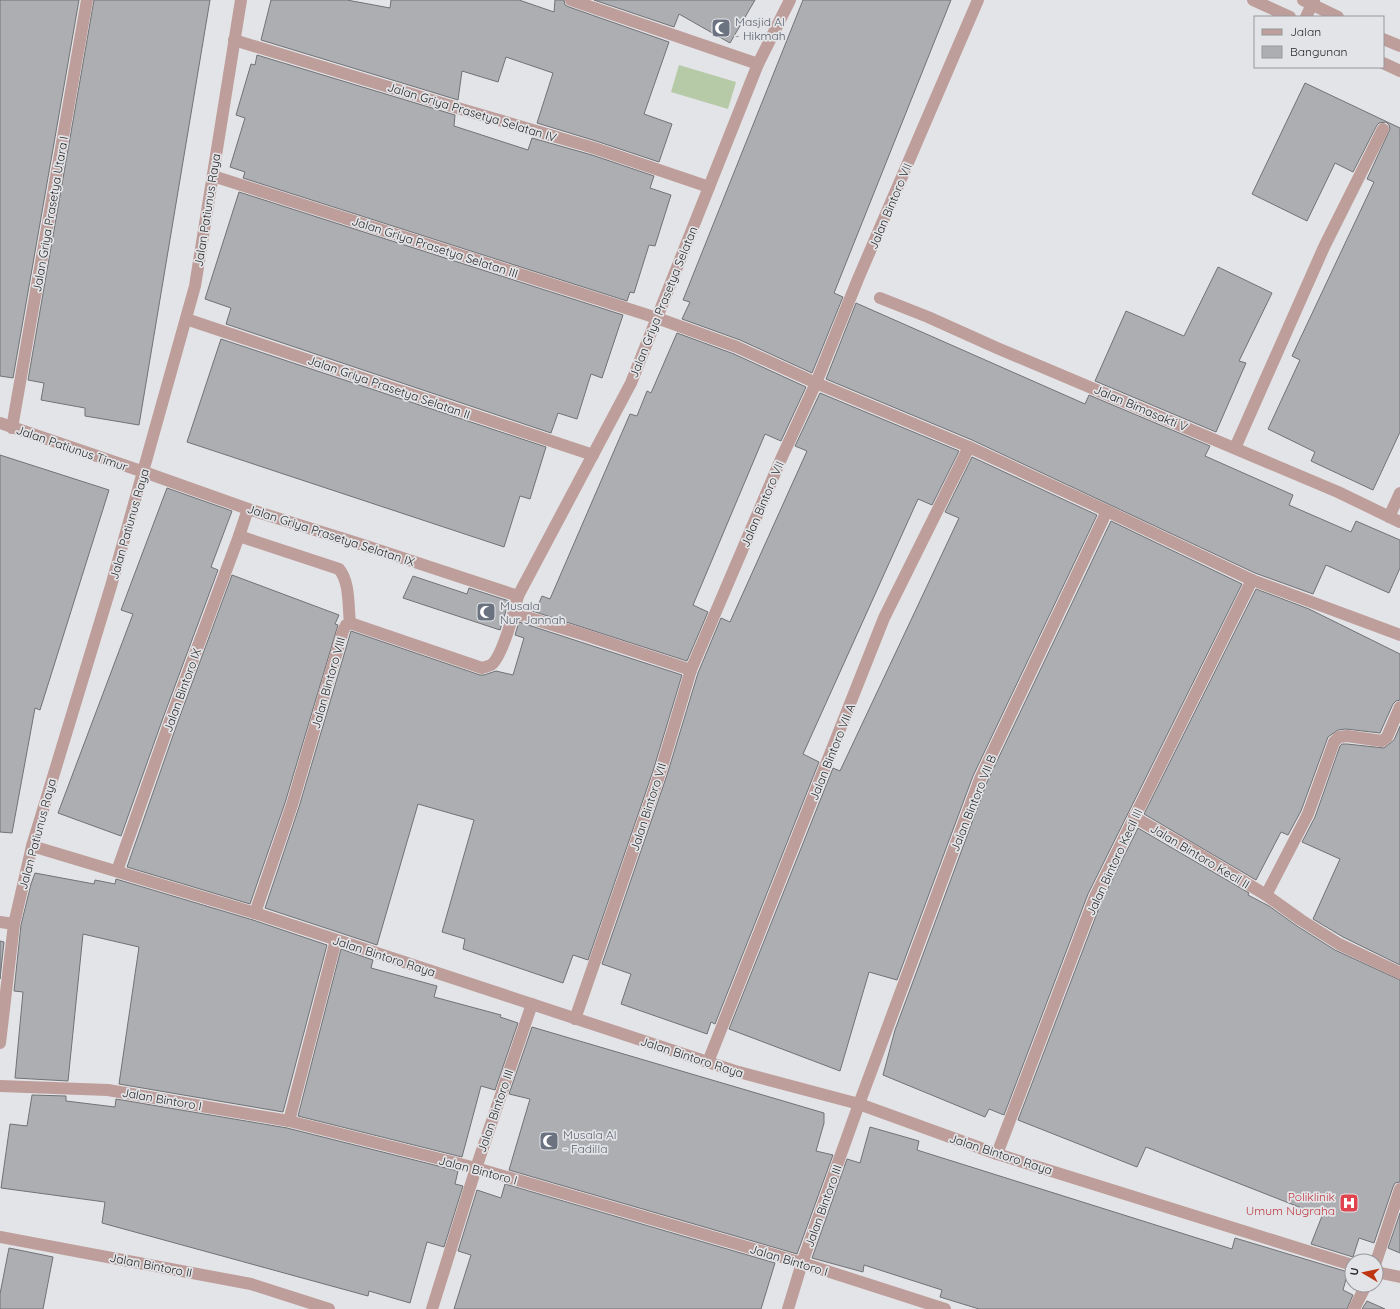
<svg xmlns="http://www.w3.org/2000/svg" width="1400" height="1309" viewBox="0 0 1400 1309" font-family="Quicksand,sans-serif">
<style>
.green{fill:#b6caa7}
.building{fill:#adaeb2;stroke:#717275}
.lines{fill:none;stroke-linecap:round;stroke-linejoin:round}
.minor{stroke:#be9e9b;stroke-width:12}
.labels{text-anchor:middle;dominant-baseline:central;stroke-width:3.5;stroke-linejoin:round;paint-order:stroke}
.worship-label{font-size:12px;fill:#5b616d;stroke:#e3e4e7;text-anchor:start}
.street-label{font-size:12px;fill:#272728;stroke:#e3e4e7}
.health-label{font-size:12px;fill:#be3a42;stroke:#e3e4e7;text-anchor:end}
</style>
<rect width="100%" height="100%" fill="#e3e4e7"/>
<polygon class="green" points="679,65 736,82 728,109 671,92"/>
<g class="building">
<polygon points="0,0 79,0 13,378 0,376"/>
<polygon points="94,0 210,0 139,425 85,416 85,408 41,400 44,383 28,380"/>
<polygon points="271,0 347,0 390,8 391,0 519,0 554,12 555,0 564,0 565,5 569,7 669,42 644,114 672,124 659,162 596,141 537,123 553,73 506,57 498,82 462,71 458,100 261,40"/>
<polygon points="594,0 755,0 730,43 679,14 674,27"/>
<polygon points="803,0 951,0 834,293 843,297 812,373 740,340 682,319 690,302 683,300"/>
<polygon points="257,55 455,115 454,126 528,150 532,138 592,155 654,176 650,188 671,195 655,246 649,245 634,293 630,292 627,301 243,178 245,172 230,167 245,118 236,115 251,64 255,65"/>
<polygon points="1305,83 1400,128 1400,432 1373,490 1311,461 1315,452 1268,429 1300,360 1292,356 1374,182 1367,179 1390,129 1389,125 1386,122 1379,123 1377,125 1353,172 1335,163 1307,221 1252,194"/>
<polygon points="239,192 623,315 602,378 591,374 577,419 558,413 551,433 226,324 231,308 205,299"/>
<polygon points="1218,267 1272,293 1239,361 1246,363 1216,432 1095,381 1126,311 1184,336"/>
<polygon points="856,303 1085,404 1089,395 1210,446 1205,456 1293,495 1289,505 1351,532 1356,521 1400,540 1400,568 1389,593 1326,565 1313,594 1255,573 972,440 826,379"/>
<polygon points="677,333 734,354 806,387 781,441 765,434 693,605 708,612 687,661 523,608 524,604 537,608 542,596 550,599 630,414 637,416 647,391 651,393"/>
<polygon points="221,339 546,447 530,499 520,496 504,547 187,442"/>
<polygon points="820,393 959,451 932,505 918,499 803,754 819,762 715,1024 711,1022 707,1034 621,1004 631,974 602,964 667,775 698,673 721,618 730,622 807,451 795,446"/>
<polygon points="0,455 109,490 40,710 35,708 12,833 0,832"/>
<polygon points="972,457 1097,515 973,776 897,980 869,972 840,1071 729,1029 833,768 840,771 959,518 945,512"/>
<polygon points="167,488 232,511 211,567 218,570 163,718 121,836 58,813 133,614 121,610"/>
<polygon points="1111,521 1242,584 1088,894 1004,1115 989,1109 985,1117 883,1075 895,1030 987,782"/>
<polygon points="232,575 339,615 335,624 338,625 285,803 250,904 127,867 177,724"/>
<polygon points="413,576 467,594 469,588 509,601 500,630 403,598"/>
<polygon points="1256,589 1309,609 1400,654 1400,700 1396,701 1393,704 1380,733 1346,729 1338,730 1328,737 1301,811 1288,835 1281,832 1256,880 1144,814"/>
<polygon points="519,622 682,675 653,771 588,960 573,955 563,983 463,949 465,939 442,932 474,820 418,804 377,945 265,908 299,807 351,631 480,675 484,675 496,671 513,675 524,638 515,635"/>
<polygon points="1400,726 1400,965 1343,937 1313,919 1340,859 1302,842 1315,817 1340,746 1342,744 1347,744 1384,748 1394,740"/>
<polygon points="1138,828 1249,893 1248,895 1269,906 1297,926 1335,950 1400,980 1400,1182 1395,1183 1393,1187 1374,1243 1359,1238 1353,1257 1311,1244 1322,1216 1146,1147 1137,1167 1018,1120 1102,900"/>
<polygon points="35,873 94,884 95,880 115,884 116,879 253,920 327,945 283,1112 119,1084 139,947 83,934 68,1081 15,1078 23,992 14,991 21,925 31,884"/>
<polygon points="0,941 4,942 0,979"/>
<polygon points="341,949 373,960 371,968 437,986 434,997 501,1015 500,1017 518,1023 495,1090 481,1086 462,1157 298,1116"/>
<polygon points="532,1027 824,1113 824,1123 816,1151 833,1155 797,1254 509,1170 530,1099 509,1094"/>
<polygon points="32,1095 66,1096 66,1101 115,1107 116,1099 287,1128 458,1171 455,1184 463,1186 444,1247 427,1242 410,1303 369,1291 368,1296 102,1223 105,1202 1,1188 10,1124 27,1126"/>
<polygon points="870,1127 919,1141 917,1150 1232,1249 1235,1238 1348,1272 1343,1290 1353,1295 1347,1309 979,1309 940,1297 942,1290 864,1265 863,1272 812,1258 847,1159 860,1163"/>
<polygon points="505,1184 775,1263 761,1309 454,1309 471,1255 458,1251 477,1190 501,1198"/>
<polygon points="1400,1213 1400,1253 1388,1248"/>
<polygon points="9,1248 53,1257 43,1309 0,1309 0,1294"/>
<polygon points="1367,1301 1385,1309 1362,1309"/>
</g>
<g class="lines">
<g class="minor">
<polyline points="571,0 758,64"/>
<polyline points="1253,0 1290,17"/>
<polyline points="1303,0 1338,17"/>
<polyline points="1306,17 1314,0"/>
<polyline points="1383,39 1400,46"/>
<polyline points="234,40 461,109 594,148 709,187"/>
<polyline points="1383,63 1400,71"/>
<polyline points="213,176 657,318 737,347 816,383 969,447 1107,511 1252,580 1400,635"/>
<polyline points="880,298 928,317 997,348 1338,492 1400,522"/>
<polyline points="186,319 593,455"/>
<polyline points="0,423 144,472 248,509 357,543 518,596"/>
<polyline points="12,428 87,0"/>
<polyline points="1235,448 1324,247 1383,129"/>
<polyline points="1389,517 1400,493"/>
<path d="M239,536L339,569C350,582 348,606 350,623"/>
<polyline points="514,613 585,635 691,670"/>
<polyline points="1134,817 1195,852 1266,895 1301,920 1339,944 1400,973"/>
<polyline points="32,846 255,913 735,1071 859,1104 997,1154 1352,1265"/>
<polyline points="117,871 170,721 239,536 248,509"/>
<polyline points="1266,895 1308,814 1334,742 1339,737 1347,736 1382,741 1387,737 1400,707"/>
<path d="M255,913L292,805L343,631L346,625L350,623L482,668C485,667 489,666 491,665C502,658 515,609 518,596L631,383L758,64L790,0"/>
<polyline points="0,922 14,924"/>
<polyline points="575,1019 660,773 691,670 781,459 816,383 858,279 978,0"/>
<polyline points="0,1043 14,924 32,846 111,586 195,286 241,0"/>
<polyline points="708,1062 884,618 969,447"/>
<polyline points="0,1086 108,1090 289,1121 476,1168 802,1263 945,1309"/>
<polyline points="289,1121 336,940"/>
<polyline points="997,1154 1095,897 1252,580"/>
<polyline points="0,1237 251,1284 329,1309"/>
<polyline points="1376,1262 1400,1189"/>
<polyline points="1376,1272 1400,1277"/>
<polyline points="432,1309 476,1168 532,1004"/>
<polyline points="788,1309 802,1263 859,1104 980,779 1107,511"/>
<polyline points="1354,1309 1366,1285"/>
</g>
</g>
<defs>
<symbol id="mosque-square" viewBox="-11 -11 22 22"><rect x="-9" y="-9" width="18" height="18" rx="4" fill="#6b7280" stroke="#e3e4e7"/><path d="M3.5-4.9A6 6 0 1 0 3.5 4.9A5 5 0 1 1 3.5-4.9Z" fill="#fff"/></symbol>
<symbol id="hospital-square" viewBox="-11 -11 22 22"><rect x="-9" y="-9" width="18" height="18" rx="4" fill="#e0444e" stroke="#e3e4e7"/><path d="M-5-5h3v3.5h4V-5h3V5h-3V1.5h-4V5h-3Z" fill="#fff"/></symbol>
</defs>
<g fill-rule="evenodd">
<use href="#mosque-square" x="710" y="17" width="22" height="22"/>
<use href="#mosque-square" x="475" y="601" width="22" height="22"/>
<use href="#mosque-square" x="538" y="1130" width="22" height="22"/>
<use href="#hospital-square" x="1338" y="1192" width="22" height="22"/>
</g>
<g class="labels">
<g class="worship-label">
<text x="735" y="21">Masjid Al<tspan x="735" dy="14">- Hikmah</tspan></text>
<text x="500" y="605">Musala<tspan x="500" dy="14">Nur Jannah</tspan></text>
<text x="563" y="1134">Musala Al<tspan x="563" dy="14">- Fadilla</tspan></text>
</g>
<g class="street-label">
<text transform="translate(472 112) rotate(17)">Jalan Griya Prasetya Selatan IV</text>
<text transform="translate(890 206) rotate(-67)">Jalan Bintoro VII</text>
<text transform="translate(207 210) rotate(-81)">Jalan Patiunus Raya</text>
<text transform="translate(50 214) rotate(-80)">Jalan Griya Prasetya Utara I</text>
<text transform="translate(435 247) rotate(18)">Jalan Griya Prasetya Selatan III</text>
<text transform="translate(663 302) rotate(-68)">Jalan Griya Prasetya Selatan</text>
<text transform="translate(389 387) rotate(19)">Jalan Griya Prasetya Selatan II</text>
<text transform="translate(1141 408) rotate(23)">Jalan Bimasakti V</text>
<text transform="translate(72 448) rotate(19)">Jalan Patiunus Timur</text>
<text transform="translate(762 504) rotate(-67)">Jalan Bintoro VII</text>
<text transform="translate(129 524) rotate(-74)">Jalan Patiunus Raya</text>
<text transform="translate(331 535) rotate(18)">Jalan Griya Prasetya Selatan IX</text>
<text transform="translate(328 683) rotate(-74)">Jalan Bintoro VIII</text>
<text transform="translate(182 690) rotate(-70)">Jalan Bintoro IX</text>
<text transform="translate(832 752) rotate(-68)">Jalan Bintoro VII A</text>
<text transform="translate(973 803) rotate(-68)">Jalan Bintoro VII B</text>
<text transform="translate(648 807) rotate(-72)">Jalan Bintoro VII</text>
<text transform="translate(37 834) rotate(-75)">Jalan Patiunus Raya</text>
<text transform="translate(1200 856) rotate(31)">Jalan Bintoro Kecil II</text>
<text transform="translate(1114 862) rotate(-65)">Jalan Bintoro Kecil III</text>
<text transform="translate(384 956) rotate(18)">Jalan Bintoro Raya</text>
<text transform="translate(692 1057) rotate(18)">Jalan Bintoro Raya</text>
<text transform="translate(162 1099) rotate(10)">Jalan Bintoro I</text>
<text transform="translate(495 1111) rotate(-71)">Jalan Bintoro III</text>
<text transform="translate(1001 1154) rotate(18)">Jalan Bintoro Raya</text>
<text transform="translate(478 1170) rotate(15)">Jalan Bintoro I</text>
<text transform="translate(823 1206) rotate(-70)">Jalan Bintoro III</text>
<text transform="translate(789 1260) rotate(17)">Jalan Bintoro I</text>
<text transform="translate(151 1265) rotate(11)">Jalan Bintoro II</text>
</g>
<g class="health-label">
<text x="1335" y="1196">Poliklinik<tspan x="1335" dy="14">Umum Nugraha</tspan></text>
</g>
</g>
<rect x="1254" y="16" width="130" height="52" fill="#e3e4e7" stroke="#98989b"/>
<rect x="1262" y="29" width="20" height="6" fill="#be9e9b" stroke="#98989b"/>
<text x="1290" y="36" font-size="12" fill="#272728">Jalan</text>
<rect x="1262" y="46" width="20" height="12" fill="#adaeb2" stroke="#98989b"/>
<text x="1290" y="56" font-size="12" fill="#272728">Bangunan</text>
<g transform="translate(1364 1273) rotate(279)"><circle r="19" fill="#e3e4e7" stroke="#98989b"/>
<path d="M0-3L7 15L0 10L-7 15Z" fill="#bf350f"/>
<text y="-6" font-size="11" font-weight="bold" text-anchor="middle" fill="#272728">U</text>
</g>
</svg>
